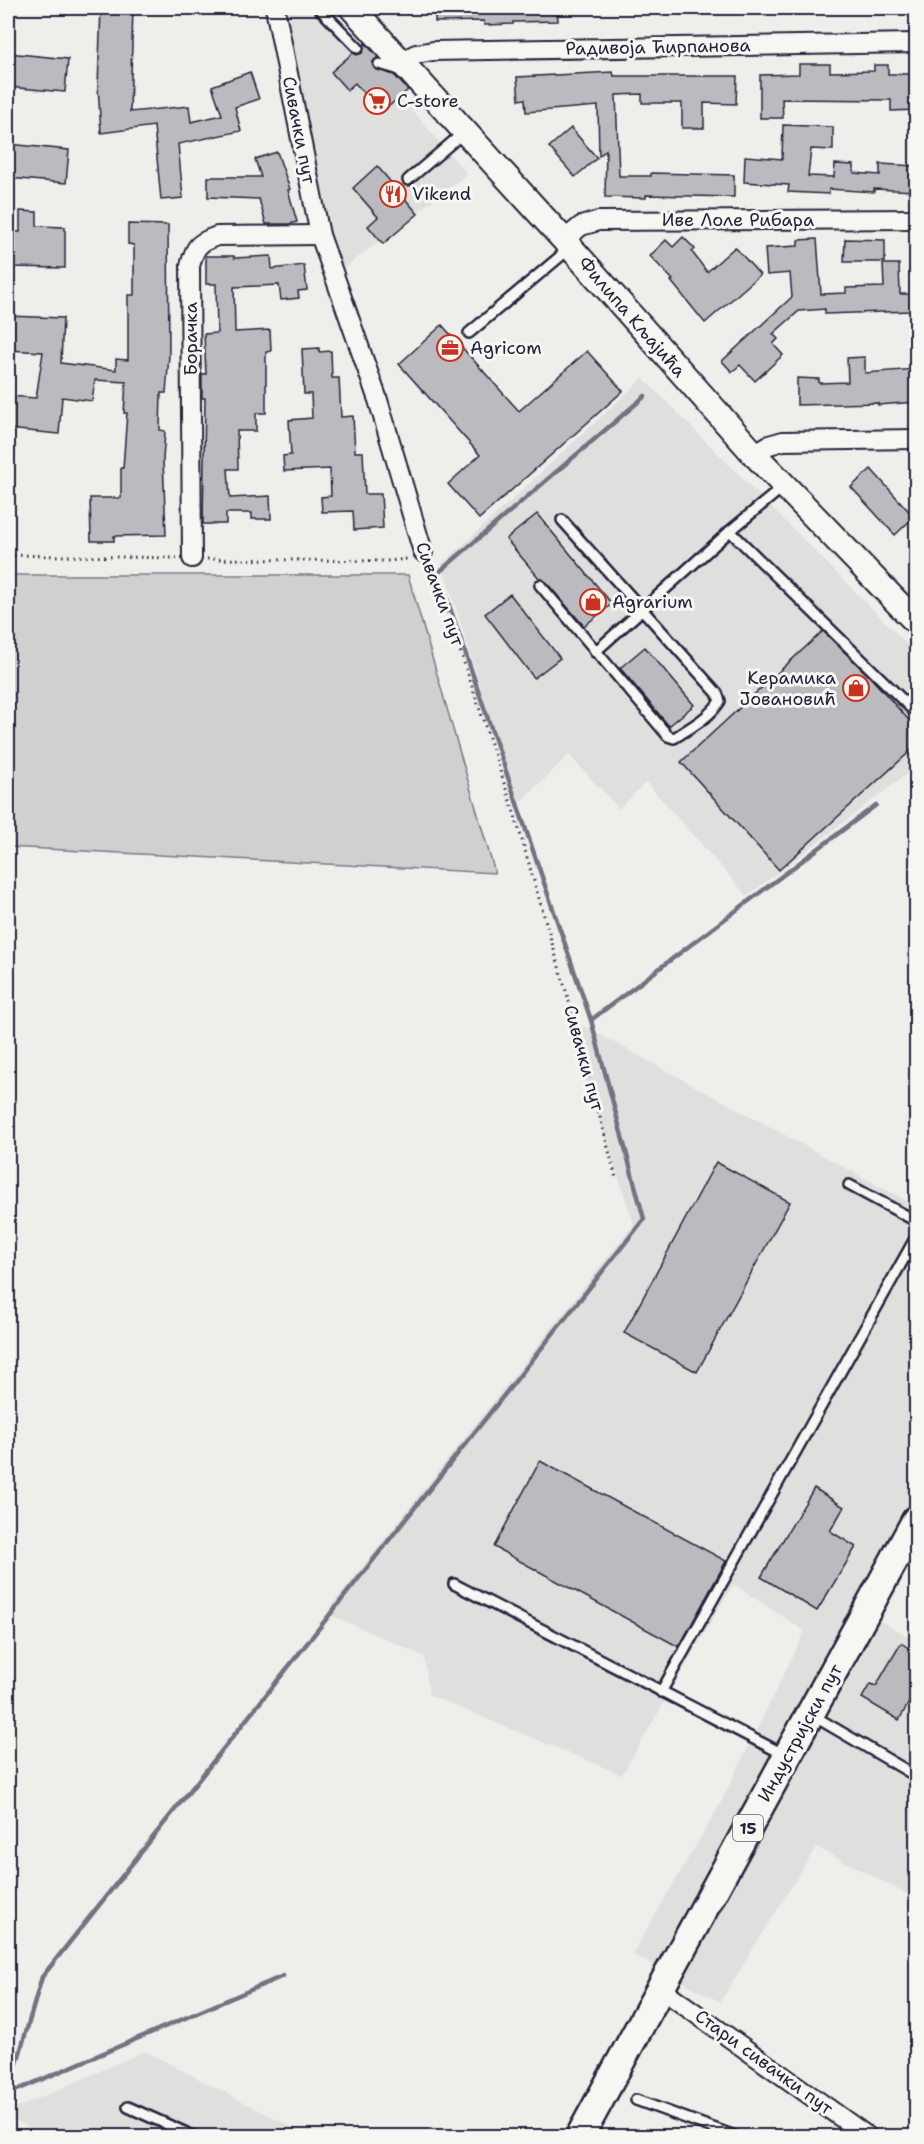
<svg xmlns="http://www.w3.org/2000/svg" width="924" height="2144" viewBox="0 0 924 2144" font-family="'Shantell Sans',sans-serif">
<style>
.built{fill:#dfdfde}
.green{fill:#d0d0d1;stroke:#797986;stroke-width:1.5}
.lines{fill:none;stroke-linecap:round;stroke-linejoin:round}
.stream{stroke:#727281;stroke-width:4.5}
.building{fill:#bbbbbf;stroke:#22223b;stroke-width:1.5}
.lane-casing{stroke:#22223b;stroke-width:14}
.street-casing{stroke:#22223b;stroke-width:22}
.secondary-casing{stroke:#22223b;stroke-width:28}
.primary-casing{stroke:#22223b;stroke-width:32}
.path{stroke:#22223b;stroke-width:3;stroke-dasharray:1.5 4.5;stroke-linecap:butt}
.lane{stroke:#f6f6f2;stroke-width:9}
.street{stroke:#f6f6f2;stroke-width:18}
.secondary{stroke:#f6f6f2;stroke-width:24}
.primary{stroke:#f6f6f2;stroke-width:27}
.labels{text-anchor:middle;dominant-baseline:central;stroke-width:6;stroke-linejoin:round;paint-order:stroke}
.shield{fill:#f6f6f2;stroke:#626272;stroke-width:1.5}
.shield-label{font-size:16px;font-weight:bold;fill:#22223b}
.street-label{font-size:18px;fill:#22223b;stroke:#f6f6f2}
.poi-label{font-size:18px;fill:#22223b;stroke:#f6f6f2;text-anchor:start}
</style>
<rect width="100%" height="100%" fill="#eeeeeb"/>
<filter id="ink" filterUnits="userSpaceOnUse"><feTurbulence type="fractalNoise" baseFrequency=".0167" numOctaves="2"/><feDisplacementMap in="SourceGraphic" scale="12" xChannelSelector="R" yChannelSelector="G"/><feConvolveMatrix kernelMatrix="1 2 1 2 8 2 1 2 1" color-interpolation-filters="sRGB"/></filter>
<g filter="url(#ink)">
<g class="built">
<polygon points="284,8 324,8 467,174 334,276"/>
<polygon points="643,378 916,653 916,767 747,896 646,782 619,809 569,755 517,805 442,564"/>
<polygon points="584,1026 916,1206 916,1548 877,1619 916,1641 916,1899 816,1847 720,2002 632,1954 719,1806 805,1631 733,1584 622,1775 429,1695 424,1656 326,1613 634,1224 571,1036"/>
<polygon points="145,2051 309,2136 47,2136 8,2117 8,2112"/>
</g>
<polygon class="green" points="8,575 408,575 495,873 8,847"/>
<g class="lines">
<g class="stream">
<polyline points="591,1020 876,805"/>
<polyline points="8,2094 42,1977 644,1219 591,1020 438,573 645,396"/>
<polyline points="8,2094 283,1976"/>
</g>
</g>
<g class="building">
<polygon points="101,8 133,8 130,112 189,106 191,122 222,115 212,86 250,72 259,99 235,107 241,131 178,144 183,198 161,200 154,126 101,133 98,86"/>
<polygon points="435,8 557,8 558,21 513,22 513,24 484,25 484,21 435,22"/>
<polygon points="365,43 378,57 373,62 374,68 394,75 408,90 381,113 355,83 347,90 331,72 353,53 357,55 362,53"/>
<polygon points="8,53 68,59 65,92 8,87"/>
<polygon points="799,64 830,64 830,72 874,71 874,65 888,65 888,74 916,74 916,110 891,111 891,100 782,99 783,118 760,118 760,75 799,74"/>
<polygon points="613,72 614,76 737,76 736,104 704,103 704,128 682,128 682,103 642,103 642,94 616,95 619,176 651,176 651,173 734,175 734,197 646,195 646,198 605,197 606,150 599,156 598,106 526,112 525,99 519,100 517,77"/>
<polygon points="783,125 833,127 833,150 811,149 808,176 834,177 835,164 854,165 854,173 880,175 880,164 916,166 916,191 874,189 874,192 829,189 829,194 788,192 789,185 744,182 745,156 782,159"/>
<polygon points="571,128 597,158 575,177 549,147"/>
<polygon points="8,144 69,150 66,183 8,178"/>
<polygon points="277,152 290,189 288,190 297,222 289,224 266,224 259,199 208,197 208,177 261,177 255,159"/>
<polygon points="377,166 418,214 383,244 368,226 378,217 353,188"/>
<polygon points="20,211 37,212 37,226 65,227 65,268 8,267 8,232 20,232"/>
<polygon points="128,224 168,225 169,355 166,393 161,393 160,430 165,431 163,459 166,535 114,536 114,541 91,541 90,498 121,498 121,468 123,468 127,413 124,413 126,382 95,380 92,401 62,397 59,434 8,429 8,396 36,398 43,352 8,350 8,316 63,318 61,363 116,370 116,359 128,360 128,295 134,295 134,245 128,244"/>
<polygon points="683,237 695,249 692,252 707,272 735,247 760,275 705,323 671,281 673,280 650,256 666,240 673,247"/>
<polygon points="817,239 821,294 846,293 846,288 884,287 883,264 899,264 900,294 910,294 911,311 825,314 825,309 799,311 773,334 778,339 773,344 783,355 755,381 740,365 732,372 722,361 792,297 790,273 767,275 765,248 798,246 798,240"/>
<polygon points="845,239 885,240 885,262 844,262"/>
<polygon points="206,256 234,256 234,258 271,256 272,269 304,265 307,290 298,291 299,298 281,300 279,285 234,287 235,332 270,330 271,351 266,352 266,413 256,413 256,431 237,431 238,469 228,469 230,498 270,496 271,519 252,519 252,513 226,513 226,524 203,524 205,398 202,398 202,374 206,374 204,334 217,333 216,284 206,284"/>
<polygon points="442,325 519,411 587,351 623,391 479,519 448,484 480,455 399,364"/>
<polygon points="319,348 319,352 331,351 332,378 339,378 341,417 353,416 355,452 363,452 365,494 381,494 383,528 354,530 353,511 322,512 321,497 331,496 330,469 284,471 283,456 291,455 289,420 312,418 311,394 304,394 302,349"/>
<polygon points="865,357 865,373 916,369 916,402 878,405 878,403 797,405 797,378 819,379 819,383 848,382 847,358"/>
<polygon points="871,469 914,517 895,535 851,487"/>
<polygon points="537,514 612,604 584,626 545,581 539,578 506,539"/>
<polygon points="510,594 560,658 534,678 485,614"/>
<polygon points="823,631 871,678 916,728 916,746 779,870 681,762"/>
<polygon points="645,647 694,705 669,726 620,668"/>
<polygon points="716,1162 790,1202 697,1372 624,1333"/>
<polygon points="540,1461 726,1561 679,1647 494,1547"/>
<polygon points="814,1488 844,1507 830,1531 856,1547 817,1611 761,1577"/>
<polygon points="901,1643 916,1653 916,1690 899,1720 862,1698 870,1684 876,1686"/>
</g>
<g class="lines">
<defs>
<g id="lane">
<polyline points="319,8 358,48"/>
<polyline points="379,64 400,70"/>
<polyline points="408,180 463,133"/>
<polyline points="469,333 569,249"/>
<polyline points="730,531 916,713"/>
<path d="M540,585L668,736L674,738C690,728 710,717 720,701L717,693L562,520"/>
<polyline points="595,652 730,531 783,487"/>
<polyline points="849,1185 916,1221"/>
<polyline points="454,1584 785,1755"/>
<polyline points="661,1692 916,1237"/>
<polyline points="812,1715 916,1776"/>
<polyline points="636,2100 735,2136"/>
<polyline points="128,2107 193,2136"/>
</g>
<g id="street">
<polyline points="275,8 320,235 378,400 423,552"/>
<polyline points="401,62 416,54 433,51 916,43"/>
<polyline points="564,240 581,226 598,221 916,219"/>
<polyline points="754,454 769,445 783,441 916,439"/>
<path d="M192,558L190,266C195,246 198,243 217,236L320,235"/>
<polyline points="660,1988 867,2136"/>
</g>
<polyline id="secondary" points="352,8 564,240 754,454 916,622"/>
<polyline id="primary" points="580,2136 916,1520"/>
</defs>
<use href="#lane" class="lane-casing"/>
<use href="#street" class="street-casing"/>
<use href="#secondary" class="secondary-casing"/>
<use href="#primary" class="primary-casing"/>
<g class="path">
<polyline points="8,555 177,558"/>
<polyline points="207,559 387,561 407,559"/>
<polyline points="430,567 436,578 515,816 575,1022 616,1178"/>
</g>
<use href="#lane" class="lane"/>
<use href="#street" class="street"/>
<use href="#secondary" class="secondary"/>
<use href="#primary" class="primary"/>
</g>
</g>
<defs>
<symbol id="supermarket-ring" viewBox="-11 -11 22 22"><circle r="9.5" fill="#f6f6f2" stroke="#c8321e" stroke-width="1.5"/><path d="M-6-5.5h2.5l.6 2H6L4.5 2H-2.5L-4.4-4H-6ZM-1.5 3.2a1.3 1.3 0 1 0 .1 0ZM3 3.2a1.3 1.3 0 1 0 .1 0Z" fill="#c8321e"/></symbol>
<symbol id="restaurant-ring" viewBox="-11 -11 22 22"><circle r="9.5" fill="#f6f6f2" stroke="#c8321e" stroke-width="1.5"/><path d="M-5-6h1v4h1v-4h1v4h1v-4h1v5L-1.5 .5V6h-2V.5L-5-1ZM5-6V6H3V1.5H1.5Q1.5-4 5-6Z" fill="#c8321e"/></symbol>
<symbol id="office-ring" viewBox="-11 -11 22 22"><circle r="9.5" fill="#f6f6f2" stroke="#c8321e" stroke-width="1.5"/><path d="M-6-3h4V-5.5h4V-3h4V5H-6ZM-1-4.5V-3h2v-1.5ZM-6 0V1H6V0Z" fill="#c8321e"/></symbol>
<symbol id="shop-ring" viewBox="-11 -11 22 22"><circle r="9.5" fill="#f6f6f2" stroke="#c8321e" stroke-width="1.5"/><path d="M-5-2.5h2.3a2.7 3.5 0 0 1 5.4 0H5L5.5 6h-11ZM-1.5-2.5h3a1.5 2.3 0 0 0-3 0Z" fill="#c8321e"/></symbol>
</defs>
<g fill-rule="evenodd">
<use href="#supermarket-ring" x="362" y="86" width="30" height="30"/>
<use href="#restaurant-ring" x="378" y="179" width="30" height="30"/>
<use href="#office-ring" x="435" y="333" width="30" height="30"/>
<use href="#shop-ring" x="578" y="587" width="30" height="30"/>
<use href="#shop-ring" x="841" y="673" width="30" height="30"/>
</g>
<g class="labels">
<rect class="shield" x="733" y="1815" width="30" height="26" rx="4.5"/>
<g class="shield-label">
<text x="748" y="1828">15</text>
</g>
<g class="street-label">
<text transform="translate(658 47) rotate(-1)">Радивоја Ћирпанова</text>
<text transform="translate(299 130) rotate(79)">Сивачки пут</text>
<text x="738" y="220">Иве Лоле Рибара</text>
<text transform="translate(632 317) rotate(49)">Филипа Кљајића</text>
<text transform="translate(191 339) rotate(-90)">Борачка</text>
<text transform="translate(440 594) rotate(70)">Сивачки пут</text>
<text transform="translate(584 1058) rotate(75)">Сивачки пут</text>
<text transform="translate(800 1733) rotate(-61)">Индустријски пут</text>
<text transform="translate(764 2062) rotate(36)">Стари сивачки пут</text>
</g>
<g class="poi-label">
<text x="397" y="101">C-store</text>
<text x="412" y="194">Vikend</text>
<text x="470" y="348">Agricom</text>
<text x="612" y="602">Agrarium</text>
<text x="836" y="678" text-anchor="end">Керамика<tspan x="836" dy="21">Јовановић</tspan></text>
</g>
</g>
<rect width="924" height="2144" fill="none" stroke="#f6f6f2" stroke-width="30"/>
<rect x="15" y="15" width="894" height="2114" fill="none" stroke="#22223b" stroke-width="2" filter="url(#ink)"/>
</svg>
